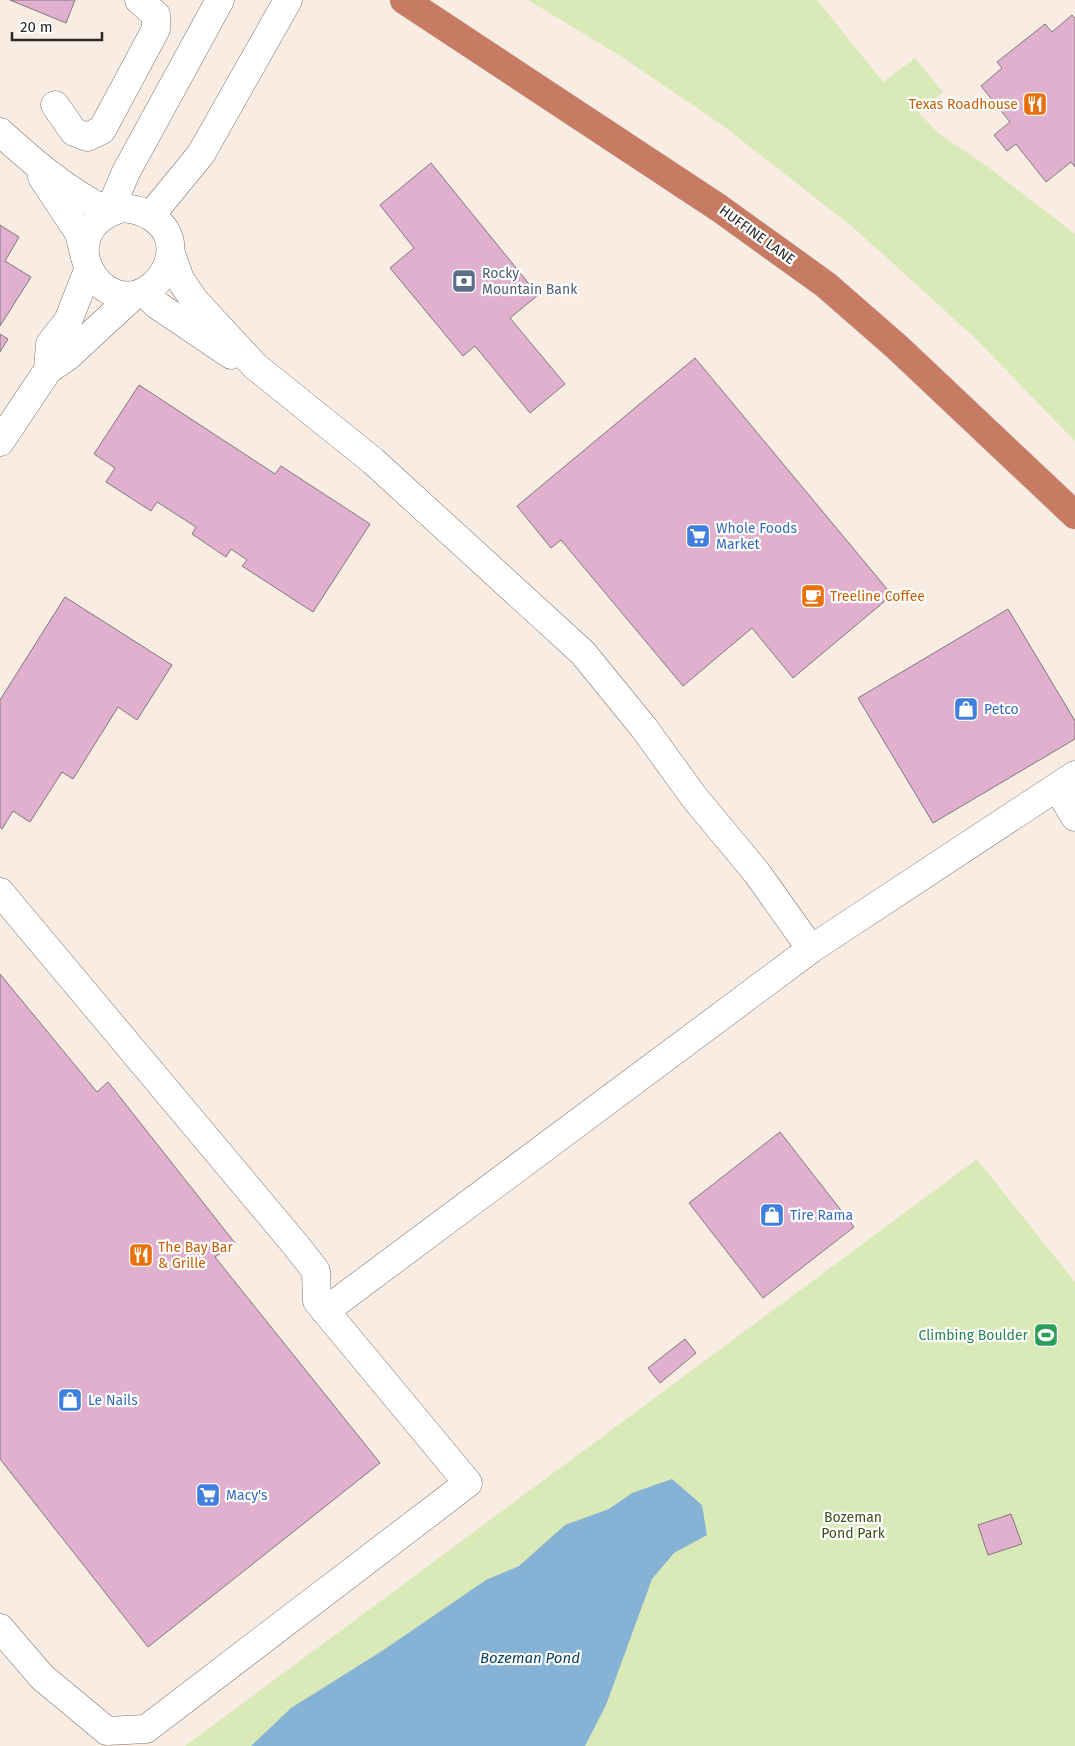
<svg xmlns="http://www.w3.org/2000/svg" width="1075" height="1746" viewBox="0 0 1075 1746" font-family="'Fira Sans',sans-serif">
<style>
.built{fill:#f8ece3}
.green{fill:#d9eab8}
.water{fill:#86b2d5}
.building{fill:#e1b0cf;stroke:#7e797c}
.lines{fill:none;stroke-linecap:round;stroke-linejoin:round}
.minor-casing{stroke:#7c7774;stroke-width:29}
.highway-casing{stroke:#d9d8d8;stroke-width:29}
.minor{stroke:#fff;stroke-width:28}
.highway{stroke:#c77b63;stroke-width:28}
.labels{text-anchor:middle;dominant-baseline:central;stroke-width:4.5;stroke-linejoin:round;paint-order:stroke}
.food-label{font-size:14px;fill:#c56008;stroke:#fff;text-anchor:start}
.street-label{font-size:14px;fill:#2a2827;stroke:#fff}
.service-label{font-size:14px;fill:#4e5e75;stroke:#fff;text-anchor:start}
.shop-label{font-size:14px;fill:#366cbe;stroke:#fff;text-anchor:start}
.leisure-label{font-size:14px;fill:#27864d;stroke:#fff;text-anchor:end}
.park-label{font-size:14px;fill:#3e4d17;stroke:#fff}
.water-label{font-size:15px;font-style:italic;fill:#053d5f;stroke:#fff}
</style>
<rect width="100%" height="100%" fill="#fffbf8"/>
<polygon class="built" points="0,0 1075,0 1075,1282 977,1159 185,1746 0,1746"/>
<g class="green">
<polygon points="528,0 817,0 883,82 915,58 943,92 918,112 938,133 988,167 1075,234 1075,441 974,337 854,228 722,125 619,55"/>
<polygon points="977,1159 1075,1282 1075,1746 185,1746"/>
</g>
<polygon class="water" points="672,1479 702,1505 707,1535 674,1553 652,1579 606,1705 585,1746 251,1746 291,1708 382,1651 486,1580 519,1566 565,1525 609,1509 632,1493"/>
<g class="building">
<polygon points="10,0 75,0 66,23"/>
<polygon points="1072,15 1075,18 1075,167 1071,162 1046,182 1016,144 1007,151 994,135 1010,122 981,86 1002,68 997,62 1045,24 1052,32"/>
<polygon points="431,163 538,295 510,318 565,384 530,413 475,346 463,356 390,268 414,248 380,205"/>
<polygon points="0,225 19,237 5,261 31,277 0,326"/>
<polygon points="0,334 8,339 0,352"/>
<polygon points="695,358 892,595 793,678 752,628 683,686 561,540 551,548 517,506"/>
<polygon points="139,385 275,474 281,466 370,524 313,612 242,566 247,560 231,549 226,557 192,534 196,527 157,502 151,511 106,482 115,468 94,454"/>
<polygon points="65,597 172,665 137,720 118,707 73,779 62,772 30,822 13,811 2,829 0,827 0,700"/>
<polygon points="1008,609 1075,721 1075,739 933,823 858,698"/>
<polygon points="0,974 97,1092 108,1082 235,1243 215,1257 380,1463 148,1647 0,1459"/>
<polygon points="780,1132 854,1227 763,1298 689,1203"/>
<polygon points="685,1339 696,1353 660,1383 648,1368"/>
<polygon points="1011,1514 1022,1544 988,1555 978,1525"/>
</g>
<g class="lines">
<defs>
<g id="minor">
<polyline points="55,105 74,132 87,137 102,130 156,29 156,15 139,0"/>
<path d="M0,132C34,163 68,192 109,212L126,172L220,0"/>
<polyline points="42,177 79,233 85,257"/>
<path d="M123,208C151,210 177,229 169,260C166,272 160,280 151,287C103,324 45,230 123,208Z"/>
<polyline points="151,215 201,154 288,0"/>
<polyline points="171,254 180,279 194,300 255,366 373,461 583,653 644,728 694,797 757,873 811,949"/>
<polyline points="144,292 157,305 231,355"/>
<polyline points="48,370 50,344 68,321 88,270"/>
<polyline points="0,442 48,370 67,357 133,296"/>
<polyline points="1057,787 1075,817"/>
<polyline points="0,892 294,1243 316,1271 317,1301 468,1483 146,1729 107,1731 42,1677 0,1628"/>
<polyline points="325,1311 811,949 1075,775"/>
</g>
<polyline id="highway" points="404,0 719,208 826,285 897,347 1075,515"/>
</defs>
<use href="#minor" class="minor-casing"/>
<use href="#highway" class="highway-casing"/>
<use href="#minor" class="minor"/>
<use href="#highway" class="highway"/>
</g>
<defs>
<symbol id="restaurant-square" viewBox="-11 -11 22 22"><rect x="-9" y="-9" width="18" height="18" rx="4" fill="#e8710a" stroke="#fff"/><path d="M-5-6h1v4h1v-4h1v4h1v-4h1v5L-1.5 .5V6h-2V.5L-5-1ZM5-6V6H3V1.5H1.5Q1.5-4 5-6Z" fill="#fff"/></symbol>
<symbol id="bank-square" viewBox="-11 -11 22 22"><rect x="-9" y="-9" width="18" height="18" rx="4" fill="#5c6f8a" stroke="#fff"/><path d="M-6-4H6V4H-6ZM0-2.3a2.3 2.3 0 1 0 0 4.6a2.3 2.3 0 1 0 0-4.6Z" fill="#fff"/></symbol>
<symbol id="supermarket-square" viewBox="-11 -11 22 22"><rect x="-9" y="-9" width="18" height="18" rx="4" fill="#3f7fe0" stroke="#fff"/><path d="M-6-5.5h2.5l.6 2H6L4.5 2H-2.5L-4.4-4H-6ZM-1.5 3.2a1.3 1.3 0 1 0 .1 0ZM3 3.2a1.3 1.3 0 1 0 .1 0Z" fill="#fff"/></symbol>
<symbol id="cafe-square" viewBox="-11 -11 22 22"><rect x="-9" y="-9" width="18" height="18" rx="4" fill="#e8710a" stroke="#fff"/><path d="M-5.5-4.5H6V0H3Q3 3.5 0 3.5H-2.5Q-5.5 3.5-5.5 0ZM3-3.2v2h1.7v-2ZM-6 4.5H4V6H-6Z" fill="#fff"/></symbol>
<symbol id="shop-square" viewBox="-11 -11 22 22"><rect x="-9" y="-9" width="18" height="18" rx="4" fill="#3f7fe0" stroke="#fff"/><path d="M-5-2.5h2.3a2.7 3.5 0 0 1 5.4 0H5L5.5 6h-11ZM-1.5-2.5h3a1.5 2.3 0 0 0-3 0Z" fill="#fff"/></symbol>
<symbol id="stadium-square" viewBox="-11 -11 22 22"><rect x="-9" y="-9" width="18" height="18" rx="4" fill="#2e9e5b" stroke="#fff"/><path d="M0-5a6.5 5 0 1 0 0 10a6.5 5 0 1 0 0-10ZM-3.5-1.8h7v3.6h-7Z" fill="#fff"/></symbol>
</defs>
<g fill-rule="evenodd">
<use href="#restaurant-square" x="1021" y="90" width="28" height="28"/>
<use href="#bank-square" x="450" y="267" width="28" height="28"/>
<use href="#supermarket-square" x="684" y="522" width="28" height="28"/>
<use href="#cafe-square" x="799" y="582" width="28" height="28"/>
<use href="#shop-square" x="952" y="695" width="28" height="28"/>
<use href="#shop-square" x="758" y="1201" width="28" height="28"/>
<use href="#restaurant-square" x="127" y="1241" width="28" height="28"/>
<use href="#stadium-square" x="1032" y="1321" width="28" height="28"/>
<use href="#shop-square" x="56" y="1386" width="28" height="28"/>
<use href="#supermarket-square" x="194" y="1481" width="28" height="28"/>
</g>
<g class="labels">
<g class="food-label">
<text x="1018" y="104" text-anchor="end">Texas Roadhouse</text>
<text x="830" y="596">Treeline Coffee</text>
<text x="158" y="1247">The Bay Bar<tspan x="158" dy="16">&amp; Grille</tspan></text>
</g>
<g class="street-label">
<text transform="translate(757 235) rotate(36)">HUFFINE LANE</text>
</g>
<g class="service-label">
<text x="482" y="273">Rocky<tspan x="482" dy="16">Mountain Bank</tspan></text>
</g>
<g class="shop-label">
<text x="716" y="528">Whole Foods<tspan x="716" dy="16">Market</tspan></text>
<text x="984" y="709">Petco</text>
<text x="790" y="1215">Tire Rama</text>
<text x="88" y="1400">Le Nails</text>
<text x="226" y="1495">Macy's</text>
</g>
<g class="leisure-label">
<text x="1028" y="1335">Climbing Boulder</text>
</g>
<g class="park-label">
<text x="853" y="1517">Bozeman<tspan x="853" dy="16">Pond Park</tspan></text>
</g>
<g class="water-label">
<text x="530" y="1658">Bozeman Pond</text>
</g>
</g>
<path d="M12 32v8h90v-8" fill="none" stroke="#2a2827" stroke-width="2.5"/>
<text x="20" y="32" font-size="15" fill="#2a2827" stroke="#ffffff" stroke-width="4" paint-order="stroke">20 m</text>
</svg>
